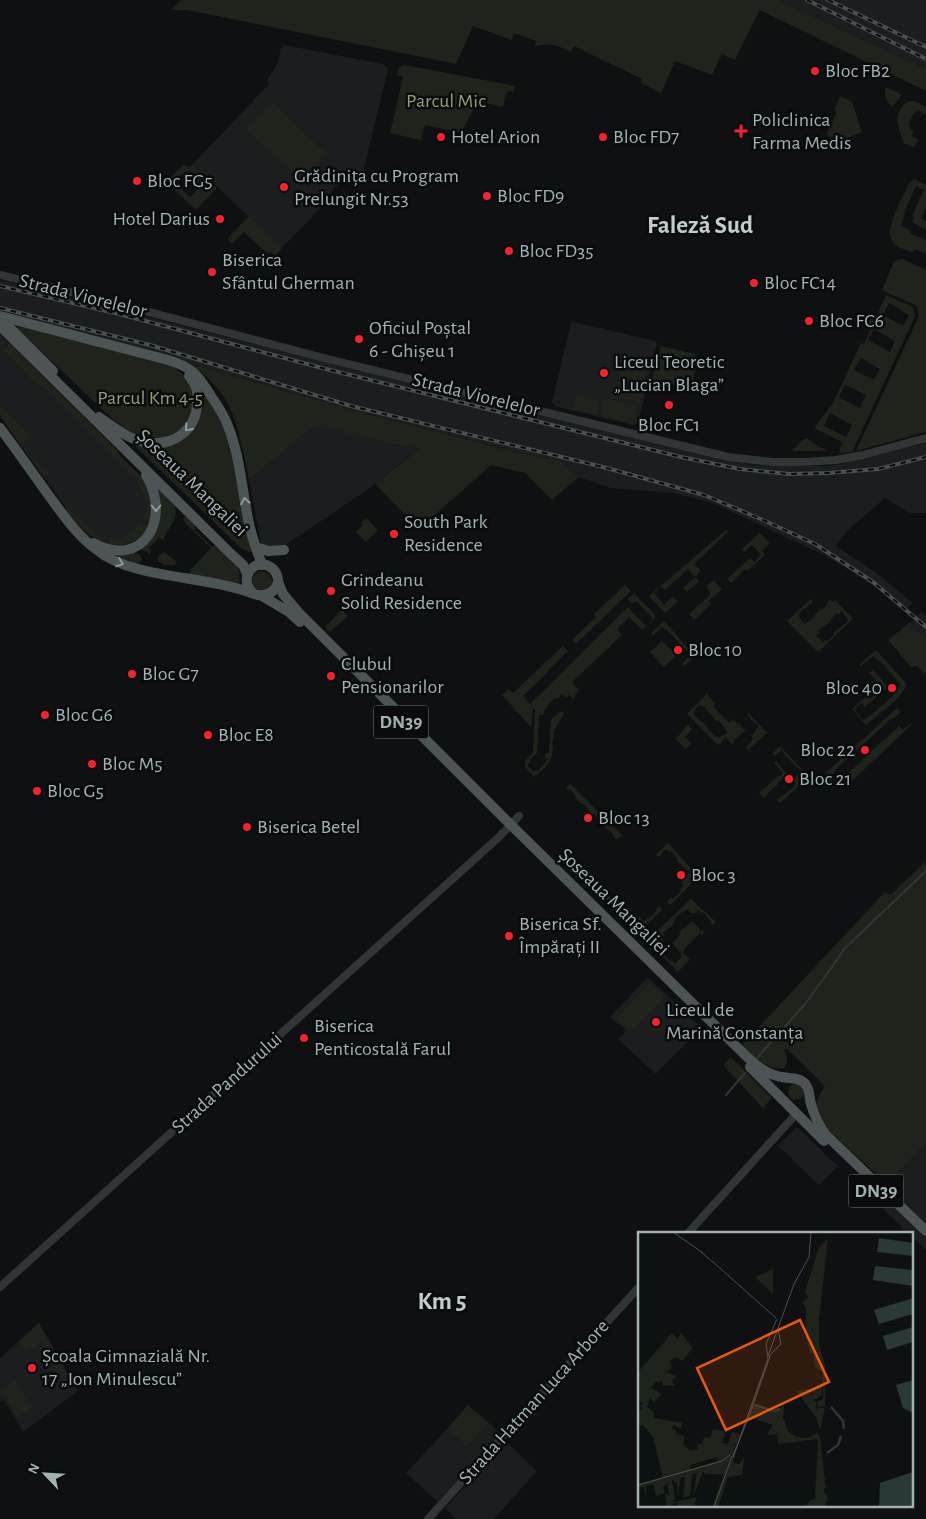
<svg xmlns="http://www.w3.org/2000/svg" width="926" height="1519" viewBox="0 0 926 1519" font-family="'Alegreya Sans',sans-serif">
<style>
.built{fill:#1b1d1e}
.green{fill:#20231c;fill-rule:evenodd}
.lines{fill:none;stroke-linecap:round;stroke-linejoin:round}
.stream{stroke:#293935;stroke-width:2}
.tertiary{stroke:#303536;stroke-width:8}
.primary{stroke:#4c5455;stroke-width:10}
.rail-casing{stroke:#474f4f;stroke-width:4}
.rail{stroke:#0a0b0c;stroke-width:2;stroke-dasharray:5.5;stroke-linecap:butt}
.primary-bridge{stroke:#4c5455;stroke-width:10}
.oneway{stroke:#8b9a9b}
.poi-dot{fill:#f6222d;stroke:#0a0b0c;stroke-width:2}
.labels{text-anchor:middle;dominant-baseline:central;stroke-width:5;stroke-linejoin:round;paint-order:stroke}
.shield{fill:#0a0b0c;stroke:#738080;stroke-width:1}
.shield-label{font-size:19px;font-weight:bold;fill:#a0b2b2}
.poi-label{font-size:20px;fill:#a0b2b2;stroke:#0a0b0c;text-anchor:start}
.park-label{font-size:20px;fill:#909e76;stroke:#0a0b0c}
.street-label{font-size:20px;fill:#a0b2b2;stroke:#0a0b0c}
.district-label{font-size:25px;font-weight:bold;fill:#c1cece;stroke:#0a0b0c}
.inset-river{fill:none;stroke:#293935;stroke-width:2.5}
.inset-road{fill:none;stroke:#495151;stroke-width:1}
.view{fill:#e8590c;fill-opacity:0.15;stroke:#e8590c;stroke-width:2.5}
.inset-edge{fill:none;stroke:#a0b2b2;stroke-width:2.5}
</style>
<rect width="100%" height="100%" fill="#0f1011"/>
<g class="built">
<polygon points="778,0 926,0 926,69"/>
<polygon points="284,45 383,64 388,69 363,173 357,176 351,171 327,196 329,199 282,248 193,164 269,84 267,80 277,65 281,48"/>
<polygon points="0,280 322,361 728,461 757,465 825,466 840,464 926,443 926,513 910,513 885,498 847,531 836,546 878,574 913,603 904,611 870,583 824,555 715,504 673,493 611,488 579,477 560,461 507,450 363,413 191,364 0,314"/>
<polygon points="574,322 655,341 657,343 638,423 634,425 555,406 552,402 571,323"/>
<polygon points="0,334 116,449 120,456 139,475 150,494 148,528 124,545 110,544 90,536 68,515 65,506 0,416"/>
<polygon points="314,424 391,444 420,449 412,454 367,490 281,548 264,545 261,543 249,480"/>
<polygon points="922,612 926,616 926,638 908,624"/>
<polygon points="648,977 701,1028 656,1074 618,1039 626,1030 610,1017"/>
<polygon points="797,1127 838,1166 819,1185 778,1146"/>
<polygon points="926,1143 926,1250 912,1236 912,1233 908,1233 873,1199"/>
<polygon points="39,1323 78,1391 23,1432 4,1400 0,1402 0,1358"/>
<polygon points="489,1423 500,1433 438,1502 406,1473 447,1429 467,1447"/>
<polygon points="506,1442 535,1469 536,1472 494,1519 457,1519 445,1508"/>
</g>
<g class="green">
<path d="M181,0H778L926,69V91L760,10L735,60L722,54L712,75L675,61L661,93L641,83L642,79L574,46L571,52C559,46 547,41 535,47L536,41L514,33L512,40L473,26L456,64L187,10H171Z"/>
<path d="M405,65L515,86L513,92L507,91L503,107L478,101L461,133L425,125L421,140L390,133L403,77L397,75C398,69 399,66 405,65Z"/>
<path d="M886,88H888L902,95L892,107C887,104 883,93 886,88Z"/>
<polygon points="840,96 852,102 862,132 841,140 828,136 827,133 837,112 834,110"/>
<path d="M910,101H914L926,107V116L925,114L919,111L914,113L909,123L910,129L914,131L912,136L918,140L914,148L904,143C899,128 890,110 910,101Z"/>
<polygon points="272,102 327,154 302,181 246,129"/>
<path d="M184,164L189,168L193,164L217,188L196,210L166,182ZM182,174L198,189L190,197L178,186L180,184L177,180Z"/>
<path d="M914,179L926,185V208L921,218L926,221V230L912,222L914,217L912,216L924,190L916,186L904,212L905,213L901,226L911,231L910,233L926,240V254L915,249L913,253C907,250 895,247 892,241C884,228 903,197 909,184Z"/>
<polygon points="249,216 282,248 275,256 271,252 268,254 244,232 232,244 227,239"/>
<polygon points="903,259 926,270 926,432 856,451 919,316 917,306 882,290 893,264 896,260"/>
<path d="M886,295L913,307L915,316L852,452L841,453L839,451L842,442L816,429L815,427L833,403L861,343L864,344L872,326L868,323L871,318L875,320ZM889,303L909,315L903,326L883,315ZM874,329L895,341L890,352L868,340ZM861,358L880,369L874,380L854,370ZM845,385L866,395L860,408L839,397ZM830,413L852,425L846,437L824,426Z"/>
<path d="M16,327L45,330L172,366C178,370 185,375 189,382C198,397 192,424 176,433C166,440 150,440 139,436C118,427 101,408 85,393C62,371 39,349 16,327Z"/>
<path d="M10,344L116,449C121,459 129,465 137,472C152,487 153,504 151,523L142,518L149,505L137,481L47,390L32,380L4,351Z"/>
<path d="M661,346L695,354C699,363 693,379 689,388L652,379Z"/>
<polygon points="628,356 646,360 645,365 648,366 639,403 615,397 624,360 627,361"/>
<path d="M191,364L363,413L507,450L560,461L579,477L552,500L525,473L491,465L419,529L375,484L419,449L391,444L314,425L249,480C244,454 238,420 224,397C215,384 203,373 191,364Z"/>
<polygon points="576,394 600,400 596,415 573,409"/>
<path d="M206,396L219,417L232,447L253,552H250L242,549L132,443C143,443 166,446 176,443C195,438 201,416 203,399Z"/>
<polygon points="604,398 638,406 634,423 600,416"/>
<polygon points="0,405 31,436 21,445 49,474 45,479 0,416"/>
<polygon points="804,439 807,439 827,451 791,451"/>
<path d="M159,489L174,504L176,510L175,518L163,540L159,538L149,548L151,552L150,554L141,549C159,529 164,517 157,490Z"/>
<path d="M66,505L100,539L109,543L111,537H119L123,540L140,522L148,528C130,554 101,547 81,527C74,520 67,515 66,505Z"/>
<polygon points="185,516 195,524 195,530 212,547 215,545 237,566 239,573 240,586 190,577 190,570 211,548 186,524 183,519"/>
<polygon points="366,518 378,530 366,542 356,532 363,525 361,523"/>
<polygon points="726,530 728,532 694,564 701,571 695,577 699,581 687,592 683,588 695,577 688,569 665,590 661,587 654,593 664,605 673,597 678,601 665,613 649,596"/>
<polygon points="759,533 770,543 762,551 765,555 747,571 745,569 731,583 727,579 750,558 754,562 761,555 752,545 744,552 742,549"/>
<path d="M133,551L140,555L142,560C132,572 117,559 108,552Z"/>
<polygon points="164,552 177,562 175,565 164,565 158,561 158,556"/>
<circle cx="262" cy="581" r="10"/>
<polygon points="714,580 722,589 709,601 711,604 694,620 689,614 711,594 706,587"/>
<polygon points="625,585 631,591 576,644 572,640 596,617 594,614"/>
<path d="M634,593L655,615V618L642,630L629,617L617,629L622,635L572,682L579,690L573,699L569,695L566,698L562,694L557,699L555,698L547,706L548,707L543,711L545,714L543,715H539L537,753L529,760L530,762L527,765L534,772L536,770L538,771L548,759L545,757V753H549L551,720L561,711L564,713L555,730H554L552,745L553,746C552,763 547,766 534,777L525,767V761L533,753L535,710L533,708L531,727L502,695L509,689L513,693L563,646L568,651L548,670L549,671L523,696L530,704L628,607L646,626L653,619L636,601L632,604L628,599Z"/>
<path d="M811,599L813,602L800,612V613L798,615L804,624L811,620L820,609L821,610L828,604L827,602L831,600L833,602L835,600L853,619L818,652L787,621ZM842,611L848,620L846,622V623L833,633L834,635L827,641L825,640L823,642L816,636L819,633L818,631L831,621L830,620L837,613L839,614Z"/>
<polygon points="342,610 348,616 330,632 325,627"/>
<polygon points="664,621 695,656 684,666 682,664 690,655 670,633 662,627 653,636 651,633"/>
<polygon points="908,624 926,638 926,675 917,666 911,667 888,640"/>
<polygon points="662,641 677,655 664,667 650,652"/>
<path d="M876,650L905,682C906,686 907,686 904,690C897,701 877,716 866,725L852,709L868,695L871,698L883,687L869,673L873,670L888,687L865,707L862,703L854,709L863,720L867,718L894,695L893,693L901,685L882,663L873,656L861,666L859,665Z"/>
<path d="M707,694L715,704L713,706L729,723L733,719L738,724L739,723L741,725L740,726L746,731L744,733L743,732L734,740L735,741L732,744L726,738L718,745L687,714ZM700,704L703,707L704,706L716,721L718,720L725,728V729L727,732L726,734H724L719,738L717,736L715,737L702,721L701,722L694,715L695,714L693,712Z"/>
<polygon points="897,708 901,712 893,719 892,718 835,770 836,771 828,778 826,776 826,773"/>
<polygon points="748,713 767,733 748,750 746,747 752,742 751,741 753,739 751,736 759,726 751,720 750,717 749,717 747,715"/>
<polygon points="911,723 912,724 849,784 843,778 899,726 903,730"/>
<polygon points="688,724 692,729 685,737 691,743 686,749 676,739"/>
<polygon points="780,746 806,774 803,782 780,803 777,800 795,786 794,785 796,783 793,780 801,771 784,754 782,750 774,756 772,754"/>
<polygon points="776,761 784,771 789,775 787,777 785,776 777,784 778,785 774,787 764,798 759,793 778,776 779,777 783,773 774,763"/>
<polygon points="570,784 622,835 617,840 613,836 614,835 600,823 601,822 595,815 593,816 583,803 582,804 575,798 576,796 570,789 568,790 566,788"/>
<polygon points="668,843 697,875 697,878 670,905 667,902 671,897 673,899 681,891 680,889 684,885 681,882 690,872 682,866 681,863 680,864 677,861 678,860 671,851 669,852 666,849 658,857 656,854"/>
<path d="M926,861V1143L887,1184L827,1129C813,1112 813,1104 825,1086L787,1049H784C787,1057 789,1061 784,1068C768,1071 753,1056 741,1046L885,892L890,895Z"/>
<polygon points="606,893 628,918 629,918 632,921 636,917 640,917 644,921 647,918 648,919 657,911 656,909 659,906 662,910 638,932 634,932 601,897"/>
<polygon points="691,899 716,922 713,925 710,922 711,921 703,912 701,913 698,910 695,913 691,913 687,909 684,912 683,911 674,919 675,920 673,923 674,924 663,933 664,935 661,938 664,942 664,945 661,949 663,952 662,953 671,962 672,961 675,964 682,956 680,954 681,953 672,943 680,935 679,934 681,932 680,931 683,928 684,929 692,921 701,931 702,930 705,932 702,935 700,933 685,948 683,953 690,959 678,972 648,942 649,939"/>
<polygon points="650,983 664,997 631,1032 617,1018"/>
<polygon points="731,1057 772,1098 763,1108 723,1065"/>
<circle cx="796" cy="1092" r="8"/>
<polygon points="39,1323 70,1378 63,1382 42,1343 25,1352 19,1341"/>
<polygon points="16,1380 32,1408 16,1417 1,1389"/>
<polygon points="468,1405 489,1423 467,1447 447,1429"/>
</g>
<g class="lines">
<g class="stream">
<polyline points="757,1058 805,1004 832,967 844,949 926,871"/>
<polyline points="726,1095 745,1073"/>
</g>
<g class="tertiary">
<polyline points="0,275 103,300 324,358 728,457 773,462 803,462 836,460 863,455 926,438"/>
<polyline points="688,1233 797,1113"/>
<polyline points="0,1287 499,837 519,816"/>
<polyline points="428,1519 640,1286"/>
</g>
<g class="primary">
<path d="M0,316L168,360C192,367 198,375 211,396C218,406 224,415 228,426C241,459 242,494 250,528C253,541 258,553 262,565"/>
<polyline points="0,326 230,553 243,565 247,574"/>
<path d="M99,417C115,428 130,441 150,443C175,445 196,430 197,404C198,392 197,385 189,376"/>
<path d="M0,428C16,449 31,471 47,493C62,513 76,535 97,550C109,560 123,565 138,569C176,579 216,580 254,594C271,600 286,583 273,569C257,554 235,578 254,594"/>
<path d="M93,543C144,570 172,518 146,475"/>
<polyline points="256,547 268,551 284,550"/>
<path d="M278,582L283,594L299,613L511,825L739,1049C750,1060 762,1072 777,1076C786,1079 800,1076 806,1085C810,1090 809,1098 811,1104C814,1115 819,1126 826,1135L926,1231"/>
<polyline points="262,596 289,612 300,622"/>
<polyline points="750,1067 824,1141"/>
</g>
<defs>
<g id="rail">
<polyline points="807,0 926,59"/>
<polyline points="828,0 926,47"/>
<polyline points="0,286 119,314 322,368 681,457 740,469 789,474 828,473 878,469 926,457"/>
<polyline points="0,308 150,345 351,406 603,467 704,495 763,520 815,544 873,582 926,627"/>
</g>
</defs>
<use href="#rail" class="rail-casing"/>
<use href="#rail" class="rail"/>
<polyline class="primary-bridge" points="0,318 53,371"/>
</g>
<defs><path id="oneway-chevron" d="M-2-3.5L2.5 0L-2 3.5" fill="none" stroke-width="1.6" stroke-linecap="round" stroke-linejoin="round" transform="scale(1.25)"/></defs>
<g class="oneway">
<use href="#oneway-chevron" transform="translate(188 428) rotate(131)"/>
<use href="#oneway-chevron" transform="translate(245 501) rotate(-100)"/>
<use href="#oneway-chevron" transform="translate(156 508) rotate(90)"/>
<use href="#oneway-chevron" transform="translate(120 563) rotate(21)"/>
</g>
<g class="poi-dot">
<circle cx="815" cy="71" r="5"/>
<path d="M738.5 123.5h5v5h5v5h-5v5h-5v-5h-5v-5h5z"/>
<circle cx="441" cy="137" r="5"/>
<circle cx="603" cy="137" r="5"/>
<circle cx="137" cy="181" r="5"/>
<circle cx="284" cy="187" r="5"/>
<circle cx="487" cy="196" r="5"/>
<circle cx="220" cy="219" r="5"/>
<circle cx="509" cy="251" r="5"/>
<circle cx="212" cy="272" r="5"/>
<circle cx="754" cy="283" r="5"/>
<circle cx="809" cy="321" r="5"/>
<circle cx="359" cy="339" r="5"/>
<circle cx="604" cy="373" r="5"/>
<circle cx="669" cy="405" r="5"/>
<circle cx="394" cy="534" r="5"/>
<circle cx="331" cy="591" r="5"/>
<circle cx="678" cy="650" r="5"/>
<circle cx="132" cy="674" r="5"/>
<circle cx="331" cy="676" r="5"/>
<circle cx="892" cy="688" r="5"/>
<circle cx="45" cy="715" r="5"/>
<circle cx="208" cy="735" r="5"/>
<circle cx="865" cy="750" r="5"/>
<circle cx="92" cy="764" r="5"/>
<circle cx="789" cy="779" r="5"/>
<circle cx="37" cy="791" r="5"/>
<circle cx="588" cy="818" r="5"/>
<circle cx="247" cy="827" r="5"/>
<circle cx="681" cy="875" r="5"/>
<circle cx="509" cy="936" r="5"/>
<circle cx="656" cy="1022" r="5"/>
<circle cx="304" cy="1038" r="5"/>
<circle cx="32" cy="1368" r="5"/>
</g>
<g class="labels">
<g class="shield">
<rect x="373.5" y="705.5" width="55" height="33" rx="4"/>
<rect x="848.5" y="1174.5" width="55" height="33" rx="4"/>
</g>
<g class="shield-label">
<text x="401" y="722">DN39</text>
<text x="876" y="1191">DN39</text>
</g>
<g class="poi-label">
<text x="825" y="71">Bloc FB2</text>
<text x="752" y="120">Policlinica<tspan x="752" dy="23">Farma Medis</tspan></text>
<text x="451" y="137">Hotel Arion</text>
<text x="613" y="137">Bloc FD7</text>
<text x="294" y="176">Grădinița cu Program<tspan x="294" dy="23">Prelungit Nr.53</tspan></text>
<text x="147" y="181">Bloc FG5</text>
<text x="497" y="196">Bloc FD9</text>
<text x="210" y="219" text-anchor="end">Hotel Darius</text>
<text x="519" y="251">Bloc FD35</text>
<text x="222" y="260">Biserica<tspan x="222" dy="23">Sfântul Gherman</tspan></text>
<text x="764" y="283">Bloc FC14</text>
<text x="819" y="321">Bloc FC6</text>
<text x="369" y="328">Oficiul Poștal<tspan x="369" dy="23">6 - Ghișeu 1</tspan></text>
<text x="614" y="362">Liceul Teoretic<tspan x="614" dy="23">„Lucian Blaga”</tspan></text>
<text x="669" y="425" text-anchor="middle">Bloc FC1</text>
<text x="404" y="522">South Park<tspan x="404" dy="23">Residence</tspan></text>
<text x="341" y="580">Grindeanu<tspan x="341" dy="23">Solid Residence</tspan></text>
<text x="688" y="650">Bloc 10</text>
<text x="341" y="664">Clubul<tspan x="341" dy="23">Pensionarilor</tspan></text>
<text x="142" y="674">Bloc G7</text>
<text x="882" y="688" text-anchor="end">Bloc 40</text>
<text x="55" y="715">Bloc G6</text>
<text x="218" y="735">Bloc E8</text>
<text x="855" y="750" text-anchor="end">Bloc 22</text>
<text x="102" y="764">Bloc M5</text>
<text x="799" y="779">Bloc 21</text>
<text x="47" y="791">Bloc G5</text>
<text x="598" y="818">Bloc 13</text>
<text x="257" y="827">Biserica Betel</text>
<text x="691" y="875">Bloc 3</text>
<text x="519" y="924">Biserica Sf.<tspan x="519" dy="23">Împărați II</tspan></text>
<text x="666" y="1010">Liceul de<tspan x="666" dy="23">Marină Constanța</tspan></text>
<text x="314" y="1026">Biserica<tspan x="314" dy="23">Penticostală Farul</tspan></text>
<text x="42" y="1356">Școala Gimnazială Nr.<tspan x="42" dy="23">17 „Ion Minulescu”</tspan></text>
</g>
<g class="park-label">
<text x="446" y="101">Parcul Mic</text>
<text x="150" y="398">Parcul Km 4-5</text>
</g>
<g class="street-label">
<text transform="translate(83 296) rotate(14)">Strada Viorelelor</text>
<text transform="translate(476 395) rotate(14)">Strada Viorelelor</text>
<text transform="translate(192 483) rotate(44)">Șoseaua Mangaliei</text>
<text transform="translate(614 902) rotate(44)">Șoseaua Mangaliei</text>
<text transform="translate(227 1083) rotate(-42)">Strada Pandurului</text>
<text transform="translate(534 1402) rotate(-48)">Strada Hatman Luca Arbore</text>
</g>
<g class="district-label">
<text x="700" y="225">Faleză Sud</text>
<text x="442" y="1301">Km 5</text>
</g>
</g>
<g transform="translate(638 1232)">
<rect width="275" height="275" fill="#0f1011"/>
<path d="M190,6L181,88V113L187,132V174L180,175V169L185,167V140L177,135L175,121H172L167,100L168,75L164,71L170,65L167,59L181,15ZM135,37V61H134L117,45ZM34,101L39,107L43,101L55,116L44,129L38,125L32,128L34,136L28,140L38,144L34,150L37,153L25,154L24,148L21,151L18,149L13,156L24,162L16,171L12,165L9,175L16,180V186L44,191L43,197L35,193L34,197L38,198V202L47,204L45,212L52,219L60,217L59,212H64L66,205L72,206L75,197L86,199L87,204L83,211L90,212L94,200L102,202L98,213L89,212L98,214L96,231L101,232L106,226L104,243L90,245L80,275H74L86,242H67L65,239L55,264L59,241L54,242L52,264L45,266L47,245L42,246L40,267L39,251L34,248L37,267L32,271L59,265L56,273L46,275H38L40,270L29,275L27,262L31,263L30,251L25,255L27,261L18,264L16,252L8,254L9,267L6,255L0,256V252L25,245L15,205L5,193L0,194V181L4,177L2,173L6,172L0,168V140ZM79,225L80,229L53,237L52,233ZM184,150V163L175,169L179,170L177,177L187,175L182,198L178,185L158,159L173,157V164L174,156L183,155ZM147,168L145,185L150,199L159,205L169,206L180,201L182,206L188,256L185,257L190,267L186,275H168L172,268L177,267L180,207L140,212L139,202L129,203L135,193L110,185L115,171L135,178L143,176Z" fill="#20231c" fill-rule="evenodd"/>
<path d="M241,6L275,11V24L239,20ZM237,34L275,38V54L235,48ZM275,66V82L241,92L236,78ZM275,95V110L249,118L245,104ZM275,148V181L265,176L258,153ZM275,240V275H241L242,251Z" fill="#293935"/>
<path class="inset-river" d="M117,173L135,179L142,177M193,175L205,189L206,197M189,221L200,213L203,204"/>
<path class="inset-road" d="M35,0L65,21M63,20L76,31M75,30L138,86M131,123L132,124L114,176L95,225L130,127L128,112L139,87M132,123L143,112L140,97M130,124L156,52L171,25L173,0M0,253L84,229L92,223M76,275L94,224"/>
<path class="view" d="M162,88L191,150L88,198L59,136Z"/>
<rect width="275" height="275" class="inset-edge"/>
</g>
<g transform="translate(45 1474) rotate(295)" stroke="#0a0b0c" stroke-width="4" paint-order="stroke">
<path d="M0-4L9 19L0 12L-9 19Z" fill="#a0b2b2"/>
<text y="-8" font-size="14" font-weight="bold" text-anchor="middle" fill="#a0b2b2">N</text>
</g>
</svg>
